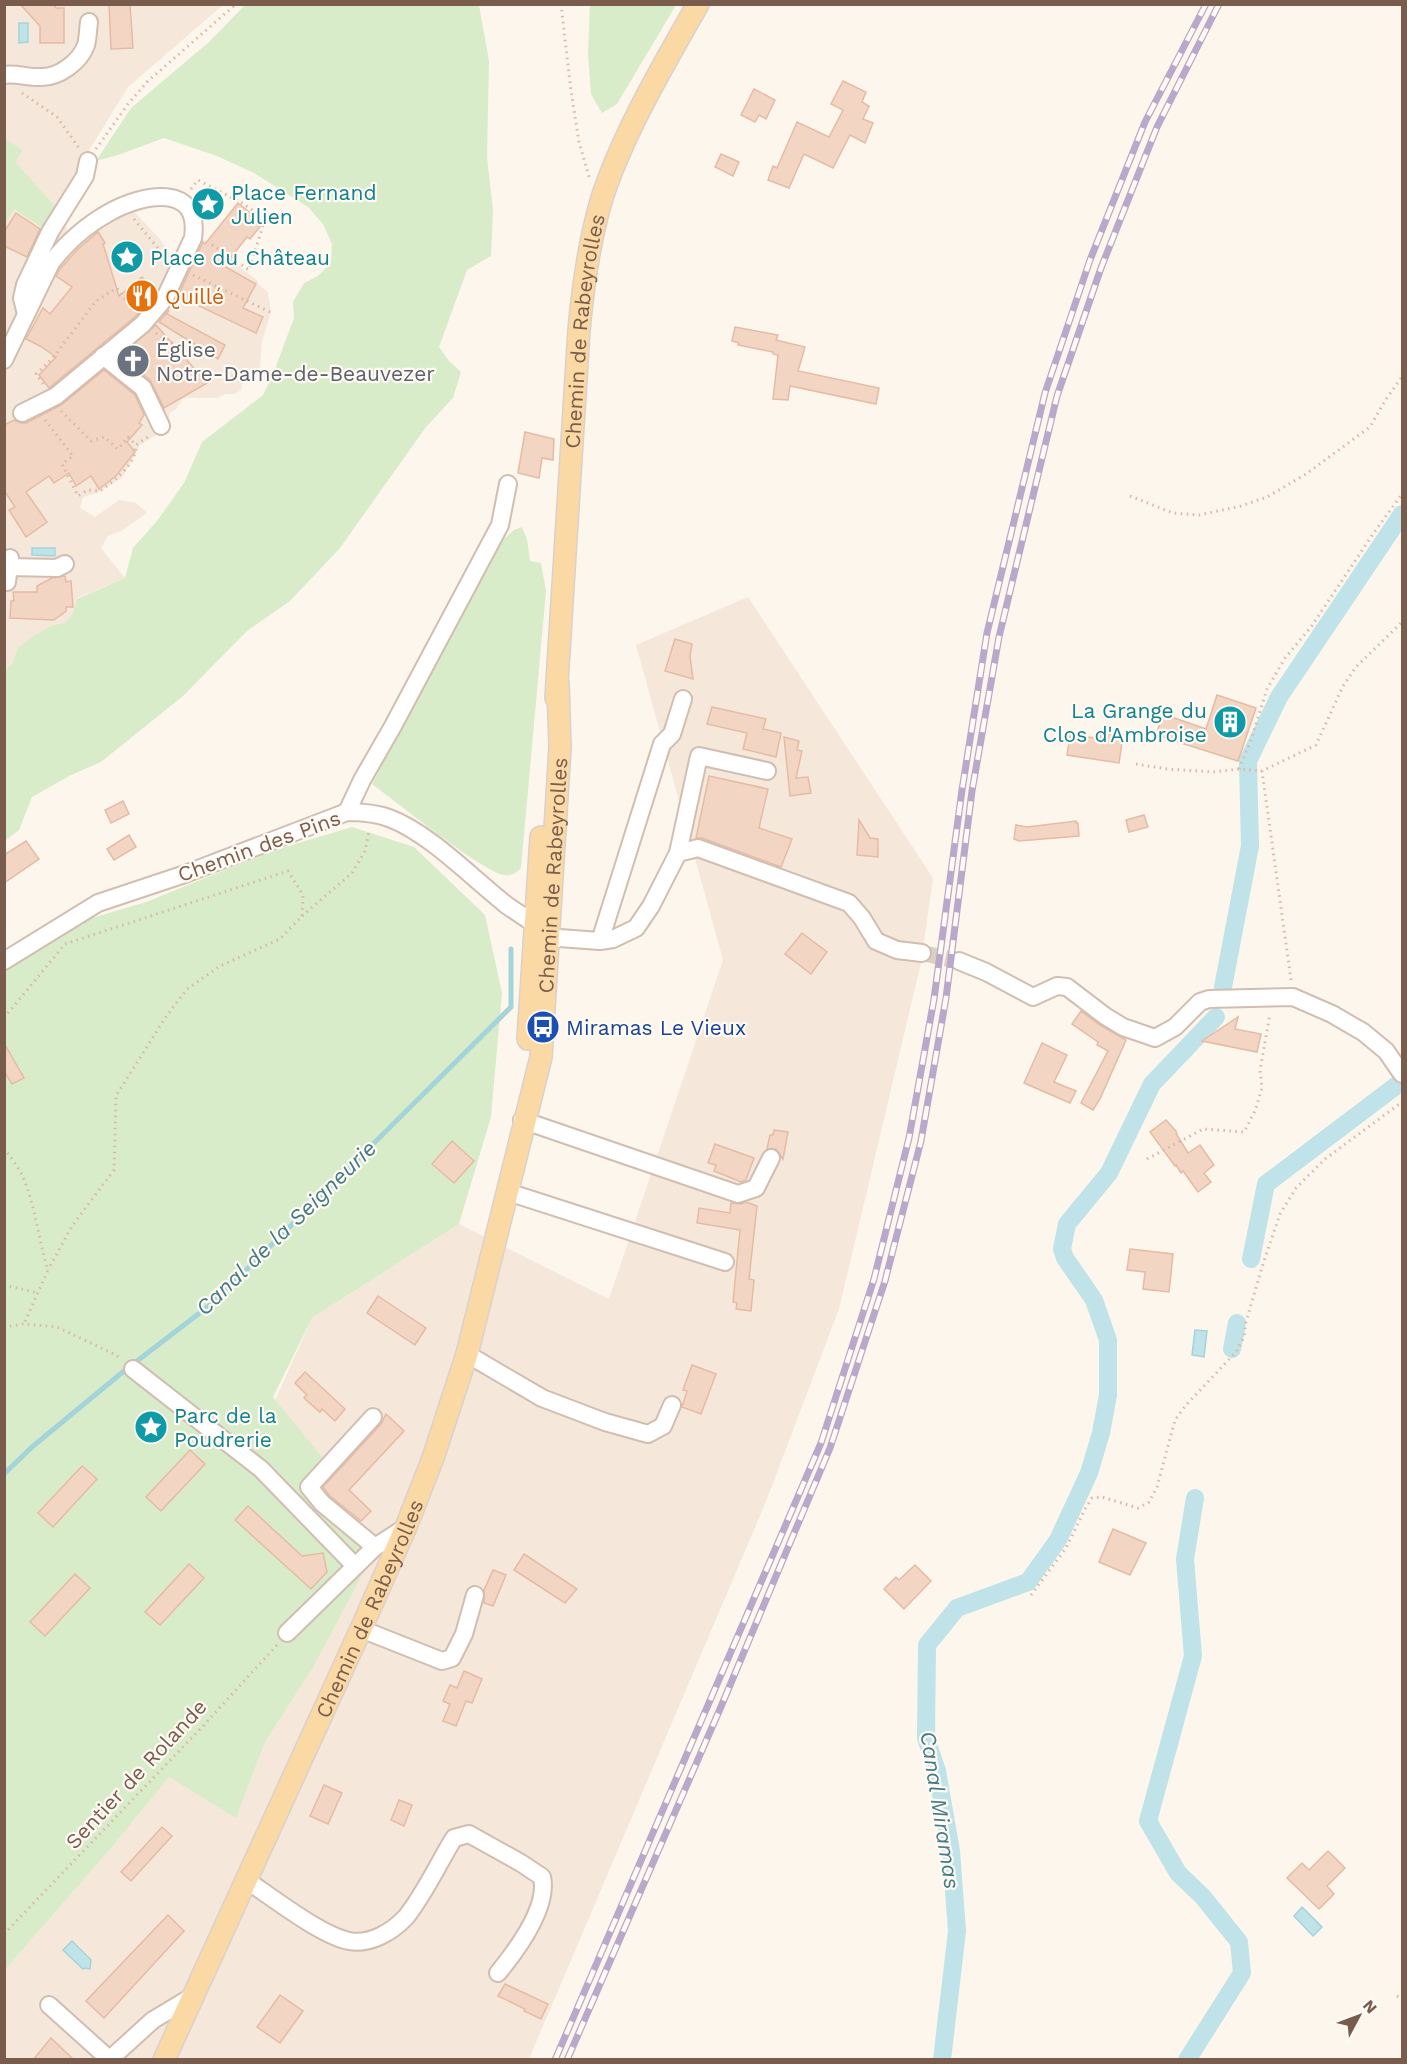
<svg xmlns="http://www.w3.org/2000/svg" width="1407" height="2064" viewBox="0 0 1407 2064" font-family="'Work Sans',sans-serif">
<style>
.residential{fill:#f5e8da}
.green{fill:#d8ecc9}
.water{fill:#bfe3e8;stroke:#a5d3da;stroke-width:1.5}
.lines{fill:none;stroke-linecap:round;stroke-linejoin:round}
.stream{stroke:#a5d3da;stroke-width:5}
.canal{stroke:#bfe3e8;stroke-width:18}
.building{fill:#f3d5c3;stroke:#e6bba3;stroke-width:1.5}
.minor-tunnel{stroke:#dcd0c4;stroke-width:16;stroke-dasharray:16 8;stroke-linecap:butt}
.minor-casing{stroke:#d1beb0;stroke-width:20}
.major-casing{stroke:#dad1cd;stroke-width:24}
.path{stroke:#d9b8a5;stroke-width:3;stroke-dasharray:1.5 4.5;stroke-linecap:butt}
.minor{stroke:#fff;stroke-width:16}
.major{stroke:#fbd9a5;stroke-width:21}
.rail-casing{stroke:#b9a8c9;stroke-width:7}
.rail{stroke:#fffaf3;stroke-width:4.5;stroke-dasharray:14;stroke-linecap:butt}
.labels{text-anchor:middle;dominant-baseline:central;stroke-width:4.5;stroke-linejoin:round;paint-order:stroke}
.culture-label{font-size:21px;fill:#0d838f;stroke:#fffaf3;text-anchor:start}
.food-label{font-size:21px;fill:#c56008;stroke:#fffaf3;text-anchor:start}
.street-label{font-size:21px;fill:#7a5c4d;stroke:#fffaf3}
.worship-label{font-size:21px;fill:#5b616d;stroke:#fffaf3;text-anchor:start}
.transit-label{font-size:21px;fill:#164399;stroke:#fffaf3;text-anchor:start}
.water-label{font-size:22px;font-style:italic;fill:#437c86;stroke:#fffaf3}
</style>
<rect width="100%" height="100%" fill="#fdf6ec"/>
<g class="residential">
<polygon points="5,5 223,5 128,87 55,206 69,232 123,200 159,238 175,262 189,237 205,240 258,281 258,284 268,292 271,312 262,342 260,368 242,384 241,390 235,394 226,394 217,398 183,398 177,408 169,414 171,426 140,445 122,478 97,493 83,497 80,508 95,517 119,500 136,503 147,513 121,531 108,536 101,548 125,578 77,598 72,615 65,623 53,625 17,649 12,664 5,671"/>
<polygon points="748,597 933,878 921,963 839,1309 765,1504 529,2059 5,2060 5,1970 112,1847 169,1777 236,1817 265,1742 307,1676 213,1538 312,1318 459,1224 609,1299 723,960 636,645"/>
</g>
<g class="green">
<polygon points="245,5 479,5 489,61 487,157 493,210 491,256 467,270 439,347 449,361 461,372 453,398 426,427 340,548 290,601 247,631 183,696 101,762 71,775 32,797 19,830 5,841 5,671 12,664 17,649 32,637 53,625 65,623 72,615 77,599 125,578 133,548 157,521 184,483 202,442 263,395 272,377 294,318 293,302 304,283 318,276 331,263 332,244 323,224 308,207 254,173 217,156 164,138 118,155 96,161 131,108 209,42"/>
<polygon points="590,5 676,5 617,104 602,113 591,94 588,54"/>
<polygon points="5,139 23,150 15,162 55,206 43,228 14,209 5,223"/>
<path d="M522,527L527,539L530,561L541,563L546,591L521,868C516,873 512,876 505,875C485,874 394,800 372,784L491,550L514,530Z"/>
<polygon points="352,827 414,847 485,915 502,993 491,1117 459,1224 312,1318 273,1397 322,1457 301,1484 371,1558 312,1669 265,1742 236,1818 169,1777 112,1847 5,1970 5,971 26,957 65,926 146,902 272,851"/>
</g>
<g class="water">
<polygon points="19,23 28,23 28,42 19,43"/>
<polygon points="32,548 55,548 55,556 32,555"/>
<polygon points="1195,1330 1207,1331 1204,1357 1192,1355"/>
<polygon points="1302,1907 1322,1927 1313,1936 1294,1916"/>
<polygon points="72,1941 91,1960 90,1969 84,1968 83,1969 63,1950"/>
</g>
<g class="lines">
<polyline class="stream" points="4,1474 32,1447 124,1371 214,1302 511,1007 511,949"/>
<g class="canal">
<polyline points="1223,987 1250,846 1248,761 1279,697 1402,514"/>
<polyline points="1251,1259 1266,1184 1397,1085"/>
<polyline points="1232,1349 1237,1323"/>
<polyline points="942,2060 957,1931 951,1851 937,1771 926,1738 927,1645 957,1608 1028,1582 1058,1540 1089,1473 1101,1433 1108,1395 1108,1340 1094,1300 1065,1258 1062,1249 1067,1224 1109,1173 1152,1084 1216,1017"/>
<polyline points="1187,2060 1242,1973 1239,1942 1203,1897 1178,1873 1148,1821 1193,1656 1185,1559 1195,1498"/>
</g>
</g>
<g class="building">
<polygon points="20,4 53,4 56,8 64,8 64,43 40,43 40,26"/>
<polygon points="109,4 130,4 133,48 111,49"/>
<polygon points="843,81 866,92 862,102 869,106 863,119 873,123 865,143 850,135 833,168 804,154 789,188 768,180 773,166 777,168 797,122 829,137 843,110 831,104"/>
<polygon points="754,89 775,100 766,119 759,115 755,122 741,115"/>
<polygon points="721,154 739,162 733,176 715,167"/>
<polygon points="238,203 263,223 250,239 247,237 224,266 256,284 243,308 263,317 256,333 178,296 203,242 205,244"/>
<polygon points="16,213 40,229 27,257 4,246 4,232"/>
<polygon points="98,232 105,243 103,244 119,296 142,277 156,292 136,316 49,388 39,375 56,357 40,346 26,339 43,308 50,314 72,287 56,276 60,269 78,249"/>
<polygon points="169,310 167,314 225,345 218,359 159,322"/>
<polygon points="156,325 207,383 164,408 150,380 120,356"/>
<polygon points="735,327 778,335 776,340 805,347 798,371 879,388 876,404 790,386 788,400 773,399 778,355 773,354 773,352 738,345 739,343 732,341"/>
<polygon points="104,370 135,395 144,415 139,423 142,425 127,442 135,452 116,476 99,489 91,476 76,486 69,473 54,483 49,476 26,492 47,522 26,537 9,510 15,507 4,490 4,425 14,420 21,423 26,423 61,405"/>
<polygon points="525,432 554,439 553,460 542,458 539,478 518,473"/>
<polygon points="65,576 66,582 71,581 73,607 66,607 66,611 54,620 10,618 11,601 14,601 13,592 37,592 37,586 52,578"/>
<polygon points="675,639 692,644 690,656 693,679 665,671"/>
<polygon points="1217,695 1256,708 1238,761 1156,735 1163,714 1206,729"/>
<polygon points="712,707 766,719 763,729 781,733 776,757 743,749 747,733 707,724"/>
<polygon points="1101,733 1123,736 1119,763 1067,755 1070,736 1100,738"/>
<polygon points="784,737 799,741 797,750 802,751 796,778 808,777 811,793 790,796"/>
<polygon points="709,776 768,789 759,828 792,839 781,867 702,838 696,838"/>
<polygon points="123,801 129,814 111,823 105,810"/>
<polygon points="1144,815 1148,827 1129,832 1126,820"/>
<polygon points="859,820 870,838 878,839 878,857 857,855"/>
<polygon points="1076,821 1076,823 1078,823 1079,836 1019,841 1014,839 1016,825 1027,827"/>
<polygon points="129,835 136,847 114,860 107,849"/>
<polygon points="26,841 39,859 4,883 4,855"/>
<polygon points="802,933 827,952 811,974 785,954"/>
<polygon points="1081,1011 1100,1025 1126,1040 1100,1099 1093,1110 1081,1103 1108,1051 1097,1045 1098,1042 1072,1024"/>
<polygon points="1238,1017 1235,1029 1261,1034 1257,1052 1202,1041"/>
<polygon points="4,1043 24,1078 12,1084 4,1071"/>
<polygon points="1042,1043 1067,1055 1054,1082 1076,1091 1070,1103 1024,1083"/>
<polygon points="1166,1120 1176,1131 1177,1135 1188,1153 1200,1145 1214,1165 1204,1173 1211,1182 1198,1192 1183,1171 1181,1173 1176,1165 1175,1166 1150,1132"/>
<polygon points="774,1130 788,1132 783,1159 776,1149 767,1149 770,1135 773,1135"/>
<polygon points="452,1141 474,1161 454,1183 432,1164"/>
<polygon points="715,1144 754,1158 746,1180 741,1182 714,1171 716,1165 708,1163"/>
<polygon points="746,1202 757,1206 749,1279 754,1280 751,1311 736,1309 737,1303 733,1302 740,1230 697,1223 699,1208 730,1213 731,1203 741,1204"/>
<polygon points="1130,1249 1173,1254 1169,1292 1143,1289 1145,1272 1127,1270"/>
<polygon points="378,1296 426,1328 415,1345 367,1313"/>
<polygon points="692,1365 716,1374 701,1414 682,1407 687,1391 683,1390"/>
<polygon points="305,1372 345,1409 335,1421 322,1409 320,1412 304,1398 307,1395 295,1383"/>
<polygon points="386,1414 404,1431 349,1490 371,1511 361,1521 330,1496 323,1487 381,1424"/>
<polygon points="190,1450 205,1464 161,1511 146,1497"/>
<polygon points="82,1466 97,1479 53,1527 38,1513"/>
<polygon points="248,1506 302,1556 323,1553 327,1572 311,1589 235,1520"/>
<polygon points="1113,1529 1146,1543 1130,1575 1099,1562"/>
<polygon points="524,1554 577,1589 565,1603 514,1570"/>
<polygon points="189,1564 204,1578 160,1625 145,1612"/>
<polygon points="915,1565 931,1581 904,1609 884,1589 896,1577 899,1580"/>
<polygon points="493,1570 506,1575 493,1606 484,1603 484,1590"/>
<polygon points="75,1574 90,1588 45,1636 30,1622"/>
<polygon points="464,1671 482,1679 472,1703 466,1701 456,1726 443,1721 450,1704 443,1701 450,1685 457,1688"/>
<polygon points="324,1785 342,1793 328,1824 310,1816"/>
<polygon points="399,1800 412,1805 404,1826 391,1820"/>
<polygon points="162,1827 172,1836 131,1881 121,1872"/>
<polygon points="1328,1851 1345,1868 1327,1886 1334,1894 1319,1909 1287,1878 1302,1863 1309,1870"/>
<polygon points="168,1915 184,1931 104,2018 86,2001"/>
<polygon points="505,1984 548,2004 541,2019 524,2011 525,2009 498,1996"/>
<polygon points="280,1995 303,2011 280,2043 257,2027"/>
<polygon points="51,2038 74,2060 33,2060"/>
</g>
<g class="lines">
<polyline class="minor-tunnel" points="922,953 959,961"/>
<defs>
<g id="minor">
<path d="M4,75C17,73 29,78 42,77C59,77 80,62 86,45C88,38 88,29 89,22"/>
<polyline points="26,314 22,298 25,285 50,232 85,176 88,161"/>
<polyline points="103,356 143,388 161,426"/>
<path d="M4,360L51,263C66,243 88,224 110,212C142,194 201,182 193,238L165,298L143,324L56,396L22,413"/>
<polyline points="9,567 57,568 65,564"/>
<polyline points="4,582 7,582 10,558"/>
<polyline points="347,812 362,780 393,726 500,525 508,484"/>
<polyline points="678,853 698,848 849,903 862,918 876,941 897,950 922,953"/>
<polyline points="600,941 662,744 672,734 683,699"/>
<polyline points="549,942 559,938 600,941 613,939 636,928 651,906 678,853 699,756 767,771"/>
<path d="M4,961L98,903L185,874L347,812C362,812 375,813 389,818C429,833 470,876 504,903C516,913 531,919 541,931"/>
<polyline points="959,961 986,972 1033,997 1057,986 1067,987 1105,1016 1123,1027 1155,1038 1175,1027 1200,1002 1209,999 1293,997 1332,1014 1363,1032 1386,1051 1402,1074"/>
<polyline points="522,1120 738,1194 756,1188 771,1158"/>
<polyline points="508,1192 725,1262"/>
<polyline points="467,1354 542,1398 605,1422 648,1434 663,1426 672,1405"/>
<polyline points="133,1369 261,1469 355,1566"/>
<polyline points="373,1417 309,1487 322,1503 375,1547"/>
<polyline points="361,1629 442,1661 452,1658 464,1634 475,1595"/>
<polyline points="287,1633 375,1547 406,1527"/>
<path d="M246,1880C272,1897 320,1935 349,1941C370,1945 392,1932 406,1917C425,1893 438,1864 454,1838L469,1834L521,1863L542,1877C549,1907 516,1951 498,1973"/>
<polyline points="49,2005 109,2059"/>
<polyline points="109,2060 153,2020 193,1996"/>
</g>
<g id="major">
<path id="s1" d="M556,698L579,330C583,286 589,241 602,198C623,133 664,64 698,4"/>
<polyline points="528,1039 541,837"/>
<path id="s2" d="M164,2060L361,1629L406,1527L433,1458L467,1354L541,1057L560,747L558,684"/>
</g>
</defs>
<use href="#minor" class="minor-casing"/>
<use href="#major" class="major-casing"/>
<g class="path">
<polyline points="561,4 571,91 579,142 590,180"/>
<polyline points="22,93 57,117 79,148"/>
<polyline points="96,149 128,104 147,82 236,4"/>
<polyline points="191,189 198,180 242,203 265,219 249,270 208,242"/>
<polyline points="134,219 166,258"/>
<polyline points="193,275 270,312"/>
<polyline points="156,333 190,354"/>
<polyline points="43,384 36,374 52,359 96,301 117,288 134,312"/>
<polyline points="61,411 91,441 104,437 118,449 128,437 136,445 149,436"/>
<path d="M45,420L73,456L62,464L78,496L88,490L100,491C115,480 136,465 136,445"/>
<polyline points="1130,496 1173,513 1199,515 1241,506 1267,497 1306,474 1370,427 1386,399 1402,377"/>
<polyline points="1136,764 1167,769 1213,772 1239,769 1262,771"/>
<polyline points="1239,769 1250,743 1267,689 1285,658 1311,627 1373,534 1402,494"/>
<polyline points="302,916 352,873 365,851 369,831"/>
<polyline points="1291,980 1262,771 1316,745 1343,686 1356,667 1402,622"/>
<polyline points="4,1018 65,944 288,871 303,895 302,916 280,939 220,966 187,989 165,1018 116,1096 114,1170 72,1226 48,1270"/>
<polyline points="4,1083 5,1083"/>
<path d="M4,1148C10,1157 18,1166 22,1175C36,1206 38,1239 48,1270L24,1324"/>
<polyline points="1147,1159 1203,1129 1244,1132 1255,1111 1262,1088 1260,1070 1270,1014"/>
<polyline points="4,1285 38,1293"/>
<polyline points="4,1327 24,1324 57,1327 116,1355 121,1359"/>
<polyline points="1031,1595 1066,1548 1085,1509 1092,1498 1102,1497 1138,1508 1149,1502 1157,1487 1175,1420 1186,1405 1236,1352 1244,1337 1246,1322 1263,1264 1280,1214 1296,1188 1325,1159 1402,1102"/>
<polyline points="4,1934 203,1726 277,1645"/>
<polyline points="1397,1996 1402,1998"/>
</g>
<use href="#minor" class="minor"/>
<use href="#major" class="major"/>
<defs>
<g id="rail">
<polyline points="555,2060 821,1443 874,1279 909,1138 934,999 962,790 987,633 1045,393 1090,260 1145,122 1206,4"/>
<polyline points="567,2060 720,1709 830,1448 885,1281 921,1141 946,998 972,791 999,637 1057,396 1101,268 1157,127 1219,4"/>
</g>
</defs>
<use href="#rail" class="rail-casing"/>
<use href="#rail" class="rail"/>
</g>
<defs>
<symbol id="sight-disc" viewBox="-11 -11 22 22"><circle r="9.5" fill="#0f9aa8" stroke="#fffaf3"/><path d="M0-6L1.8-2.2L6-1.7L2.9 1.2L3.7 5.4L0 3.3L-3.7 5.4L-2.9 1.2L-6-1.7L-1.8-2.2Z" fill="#fff"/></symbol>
<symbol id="restaurant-disc" viewBox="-11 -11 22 22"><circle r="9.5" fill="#e8710a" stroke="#fffaf3"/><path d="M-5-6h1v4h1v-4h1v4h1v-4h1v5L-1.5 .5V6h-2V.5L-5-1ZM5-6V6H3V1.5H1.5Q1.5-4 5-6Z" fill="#fff"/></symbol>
<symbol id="church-disc" viewBox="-11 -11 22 22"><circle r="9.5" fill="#6b7280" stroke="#fffaf3"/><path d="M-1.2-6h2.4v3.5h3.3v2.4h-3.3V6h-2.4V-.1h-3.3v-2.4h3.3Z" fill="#fff"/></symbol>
<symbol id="building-disc" viewBox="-11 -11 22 22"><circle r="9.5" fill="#0f9aa8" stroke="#fffaf3"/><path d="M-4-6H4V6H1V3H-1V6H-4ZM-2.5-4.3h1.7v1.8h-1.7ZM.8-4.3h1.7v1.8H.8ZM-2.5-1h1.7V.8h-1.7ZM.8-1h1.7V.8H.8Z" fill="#fff"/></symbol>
<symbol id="bus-disc" viewBox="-11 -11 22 22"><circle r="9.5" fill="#1a4fb4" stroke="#fffaf3"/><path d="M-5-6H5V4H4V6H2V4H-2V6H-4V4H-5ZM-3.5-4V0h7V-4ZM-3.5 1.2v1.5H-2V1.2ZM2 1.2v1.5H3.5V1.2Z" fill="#fff"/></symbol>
</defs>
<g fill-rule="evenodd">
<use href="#sight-disc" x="189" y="185" width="38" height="38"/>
<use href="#sight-disc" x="108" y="238" width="38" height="38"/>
<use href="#restaurant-disc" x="123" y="277" width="38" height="38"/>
<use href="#church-disc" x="114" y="342" width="38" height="38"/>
<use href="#building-disc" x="1211" y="703" width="38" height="38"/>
<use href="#bus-disc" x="524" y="1008" width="38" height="38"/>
<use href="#sight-disc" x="132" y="1408" width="38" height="38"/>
</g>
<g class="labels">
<g class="culture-label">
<text x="231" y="192">Place Fernand<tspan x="231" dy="24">Julien</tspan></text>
<text x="150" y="257">Place du Château</text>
<text x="1207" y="710" text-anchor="end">La Grange du<tspan x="1207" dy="24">Clos d'Ambroise</tspan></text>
<text x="174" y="1415">Parc de la<tspan x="174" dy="24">Poudrerie</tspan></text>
</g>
<g class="food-label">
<text x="165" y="296">Quillé</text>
</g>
<g class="street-label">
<text stroke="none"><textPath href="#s1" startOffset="368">Chemin de Rabeyrolles</textPath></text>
<text transform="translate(259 846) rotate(-20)">Chemin des Pins</text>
<text stroke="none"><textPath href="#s2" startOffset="1257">Chemin de Rabeyrolles</textPath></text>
<text stroke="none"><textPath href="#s2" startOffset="496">Chemin de Rabeyrolles</textPath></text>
<text transform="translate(136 1774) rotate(-47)">Sentier de Rolande</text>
</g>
<g class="worship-label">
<text x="156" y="349">Église<tspan x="156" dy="24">Notre-Dame-de-Beauvezer</tspan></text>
</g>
<g class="transit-label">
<text x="566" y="1027">Miramas Le Vieux</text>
</g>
<g class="water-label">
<text transform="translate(286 1228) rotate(-44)">Canal de la Seigneurie</text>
<text transform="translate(940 1810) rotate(81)">Canal Miramas</text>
</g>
</g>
<rect width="1407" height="2064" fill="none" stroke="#7a5c4d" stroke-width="12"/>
<g transform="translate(1359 2016) rotate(49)" stroke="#fffaf3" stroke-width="4.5" paint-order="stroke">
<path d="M0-4.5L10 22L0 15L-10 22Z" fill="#7a5c4d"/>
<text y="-9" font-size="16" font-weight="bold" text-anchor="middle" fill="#7a5c4d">N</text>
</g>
</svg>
